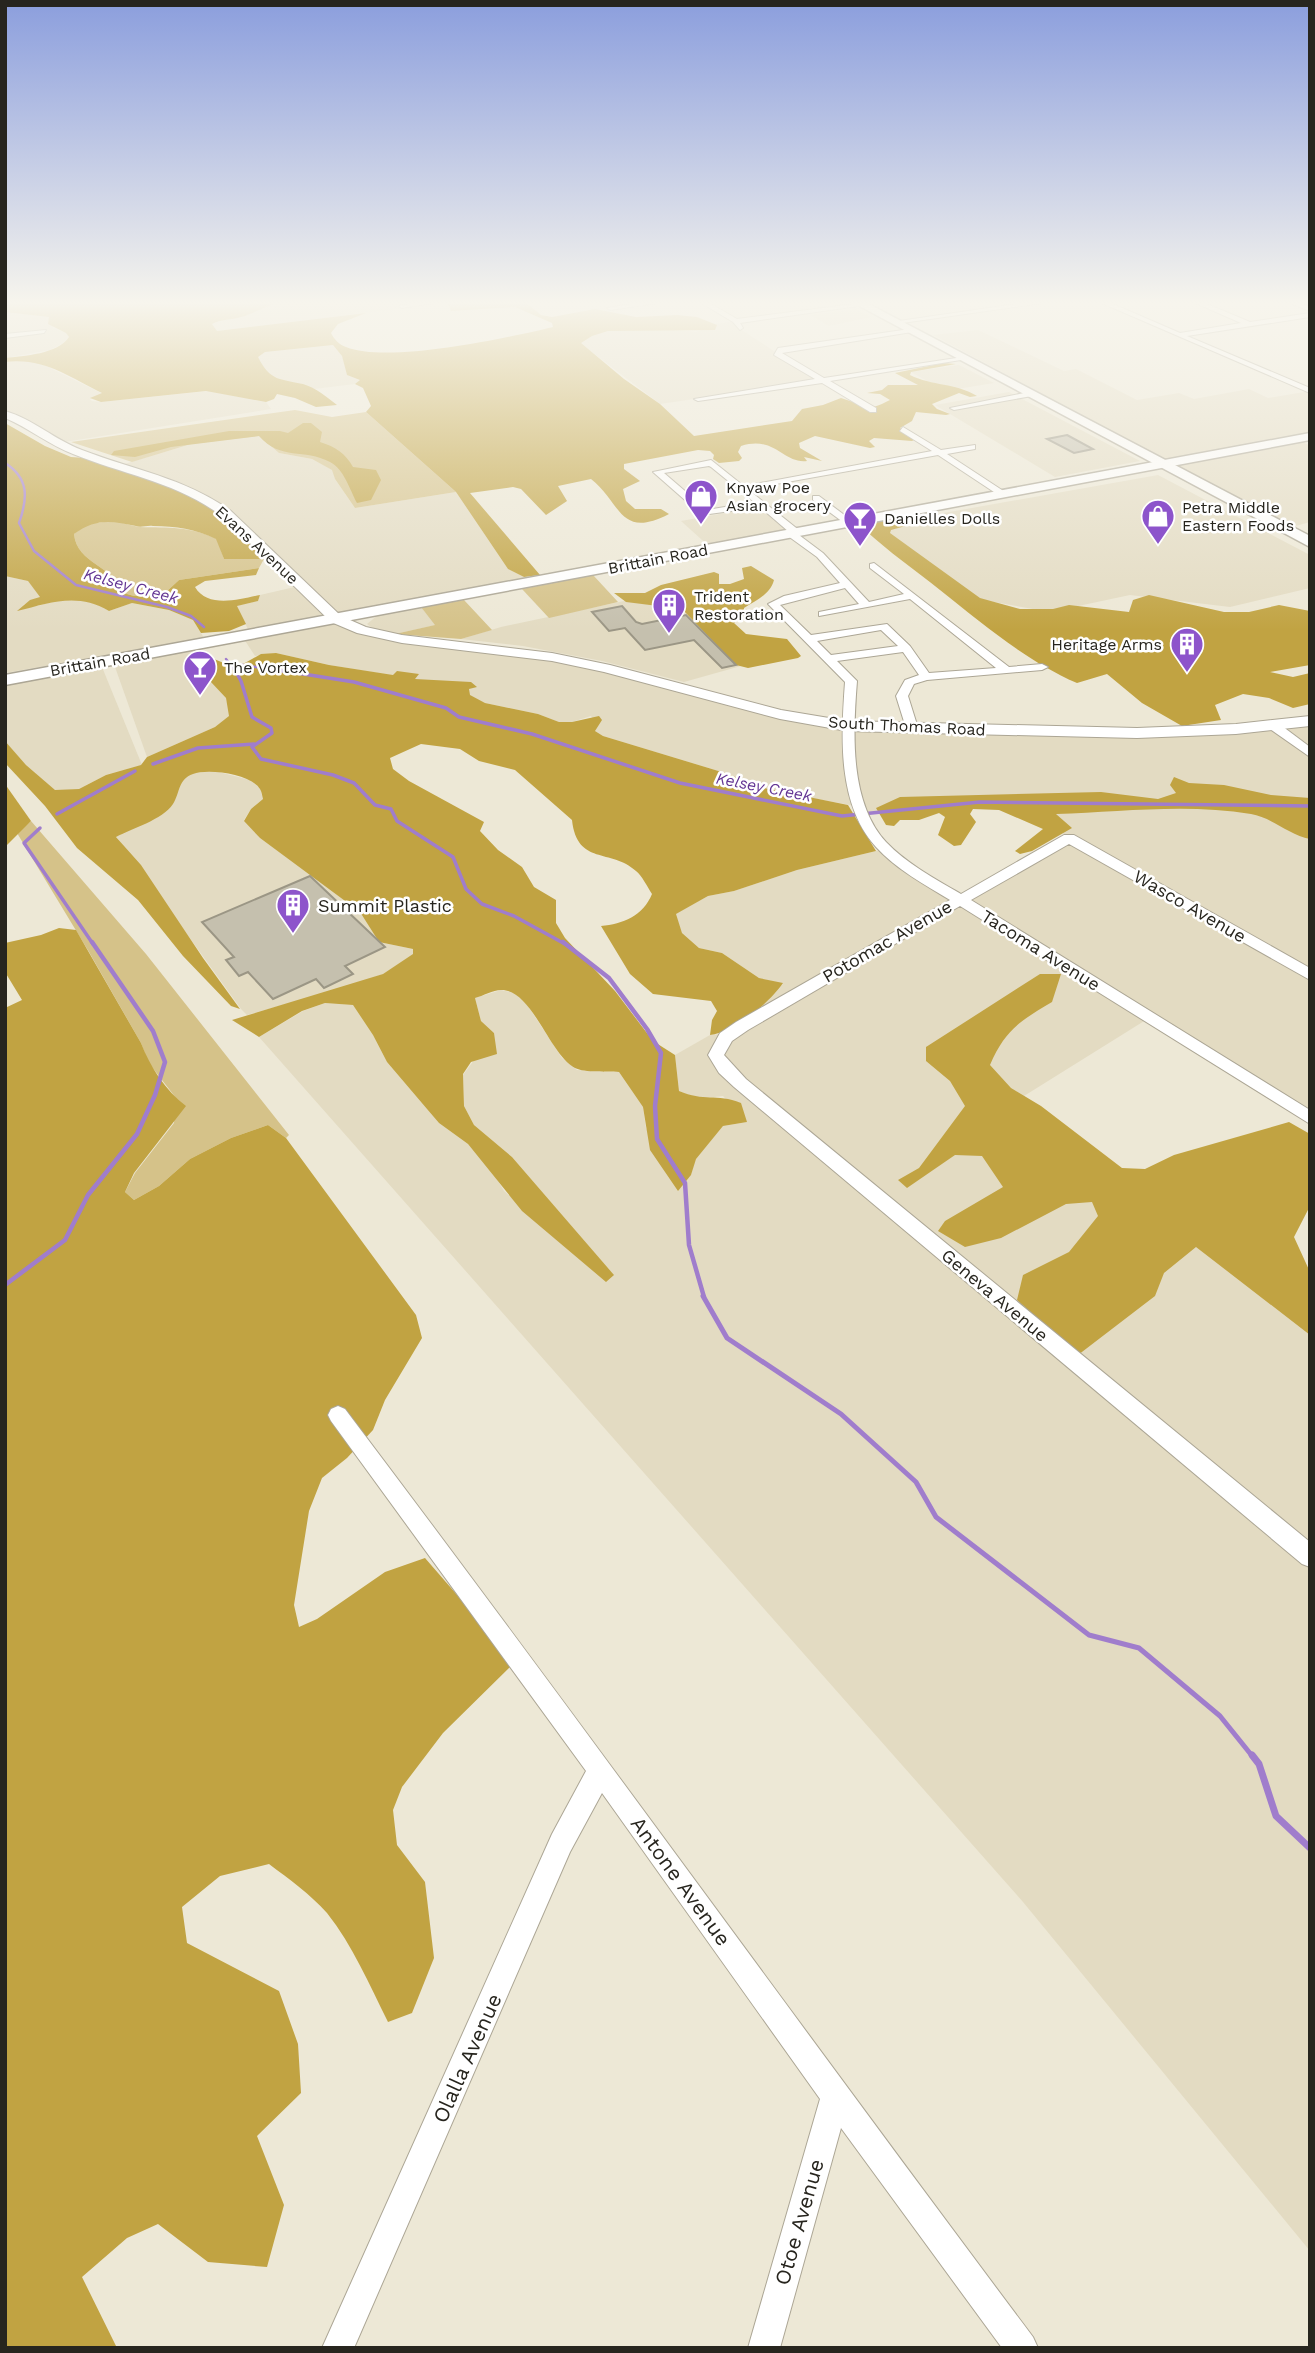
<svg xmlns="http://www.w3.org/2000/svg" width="1315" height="2353" viewBox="0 0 1315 2353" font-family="'Work Sans',sans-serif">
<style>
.built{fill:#e3dbc2}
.green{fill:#d5c289}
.forest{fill:#c1a342}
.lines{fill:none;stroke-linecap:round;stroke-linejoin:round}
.stream-far4{stroke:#a07dcc;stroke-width:2.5}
.stream-far3{stroke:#a07dcc;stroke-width:3.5}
.stream-far2{stroke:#a07dcc;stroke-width:4.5}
.stream-far1{stroke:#a07dcc;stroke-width:5}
.stream{stroke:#a07dcc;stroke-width:7}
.building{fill:#c5c0ae;stroke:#9b9685;stroke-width:2}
.minor-casing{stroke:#aca695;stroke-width:2}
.tertiary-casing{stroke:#aca695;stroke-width:2}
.secondary-casing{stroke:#aca695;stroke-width:3}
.primary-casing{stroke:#aca695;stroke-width:3}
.minor{fill:#fff;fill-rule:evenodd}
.tertiary{fill:#fff;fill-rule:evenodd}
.secondary{fill:#fff;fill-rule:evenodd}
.primary{fill:#fff;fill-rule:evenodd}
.labels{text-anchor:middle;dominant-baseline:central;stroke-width:5;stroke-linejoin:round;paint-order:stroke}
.far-poi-label{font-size:16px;fill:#27251e;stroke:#fff;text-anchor:start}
.far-street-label{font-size:16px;fill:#27251e;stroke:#fff}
.far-water-label{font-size:16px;font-style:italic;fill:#643694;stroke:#fff}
.poi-label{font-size:18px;fill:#27251e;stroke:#fff;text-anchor:start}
.street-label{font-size:18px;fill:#27251e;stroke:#fff}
.near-street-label{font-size:21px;fill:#27251e;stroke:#fff}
</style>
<rect width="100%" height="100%" fill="#ede8d6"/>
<g class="built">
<polygon points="268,301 397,301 404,308 217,331 212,324 274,305"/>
<polygon points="856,309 871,317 829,326 810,315"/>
<polygon points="5,312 50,317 53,328 67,333 69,337 67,341 50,350 5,358"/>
<polygon points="735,321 737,327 777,353 824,380 660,404 580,343 592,336 608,331 665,329 696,332 716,324"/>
<polygon points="978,330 1064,371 1076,369 1137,400 1179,393 1194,399 1249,389 1268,398 1310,391 1310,436 1298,439 1310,446 1310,522 1285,529 1063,412 1072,410 933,335"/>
<polygon points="333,345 342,356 347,375 361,380 355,384 314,389 304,385 284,382 265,371 257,357 265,352"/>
<polygon points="19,361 36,361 103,394 90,399 92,401 101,402 208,391 266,402 271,409 58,443 5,414 5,362"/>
<polygon points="959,365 994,383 945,391 911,372"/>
<polygon points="1009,392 1140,461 1055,477 935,405"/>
<polygon points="259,436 279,453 312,459 333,470 335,479 355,508 456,492 508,569 524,577 529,583 424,603 405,601 359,609 337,618 366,635 532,653 847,726 1090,732 1310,721 1310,1118 1149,1018 1024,1096 1310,1308 1310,2251 1023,1902 259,1037 303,1011 325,1003 353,1005 373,1035 387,1062 427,1109 439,1123 468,1144 494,1174 504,1191 606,1281 613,1274 512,1157 474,1125 464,1106 463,1075 494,1033 481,1021 475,998 501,990 515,993 528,1006 562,1058 577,1070 619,1072 643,1107 646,1128 691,1175 695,1159 723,1126 747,1122 723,1096 697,1099 679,1091 675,1055 710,1035 720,1034 783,984 759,978 722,953 699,948 682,933 675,914 708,896 734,891 797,870 876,851 887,850 960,899 1069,837 1009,802 865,814 861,807 762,789 725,773 603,736 595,731 597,725 591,716 572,722 559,722 538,714 485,703 414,679 329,665 276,653 255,656 242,636 335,619 312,590 161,477 121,465 191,444"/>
<polygon points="1158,475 1310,555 1310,588 1230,607 1130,595 1050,612 977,599 884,530 938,514"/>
<polygon points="764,506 797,533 712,549 681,521"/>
<polygon points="5,576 28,581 41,597 23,605 38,606 61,599 78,599 96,603 109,611 132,603 169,610 193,620 204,638 5,673"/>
<polygon points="299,586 332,618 250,633 236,606 258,601 260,595"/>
<polygon points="624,601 682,609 736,664 741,666 684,682 602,661 523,646 461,639 501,627"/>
<polygon points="421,607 436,625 395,634 375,630 367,624 378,615"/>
<polygon points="195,649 195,664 226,698 230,716 215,727 147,757 115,667 120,663"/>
<polygon points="102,667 142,765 106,775 79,789 55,791 26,765 5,741 5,685"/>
<polygon points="215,771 250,780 260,788 263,799 251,809 244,820 260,838 342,897 360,912 379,942 413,949 413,955 383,974 340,989 247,1015 241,1009 116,836 153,819 172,805 183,779 193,773"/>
</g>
<g class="green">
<polygon points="295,410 332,417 366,412 456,492 355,508 335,479 332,470 312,459 279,453 259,436 191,444 132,462 71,442"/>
<path d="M113,521C122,522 131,526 140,527C168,528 190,526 217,539L224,559H264L259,568L179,580L166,592L134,596L120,592C115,565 77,565 74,534L87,524Z"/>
<polygon points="593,575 618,602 549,618 522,589"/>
<polygon points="464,600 492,630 461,639 395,634 435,625 421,607"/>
<polygon points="31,821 146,954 289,1135 286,1138 268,1125 231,1138 190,1159 159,1186 134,1200 125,1192 135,1173 174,1123 176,1098 148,1062 141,1043 89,952 17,833"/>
</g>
<g class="forest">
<path d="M5,301H268L275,304C263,307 253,314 241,317C231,320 221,319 212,324L217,331L366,313L338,324L331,333C334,339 339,345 346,347C388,364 507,338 553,327L552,323L515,307L451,311L448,304L465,301H524L541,315L552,317L595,309L636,317L677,315L697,317L717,325L715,330L608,331L592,336L581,343L624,379L660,404L694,436L792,421L802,409L823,405L841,398C866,405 863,414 890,400L880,394L867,393L882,390L888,385H918L895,373L943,363L956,364L911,372L910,375C932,386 956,383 977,396L970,397L959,393L932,404L937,409L950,414L946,415L916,412L912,421L900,428L916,439L912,441L874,438L869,441L875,447L870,448L815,436L799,443L800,448L822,461L804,457L807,461C783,464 775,435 741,446L738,452L742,458L739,461L719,463L713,459L714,455L710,451L698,450L624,464V469L640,481L623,489L626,501L635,509H661L669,514C619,540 621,502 591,479L558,486L567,501L546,515L521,489L513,487L470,493L540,575L524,577L508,569L456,492L366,412L371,406L363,388L355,384L360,380L347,375L342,356L333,345L265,352L258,357C270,381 280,379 303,384C316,388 327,397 337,405L316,407L295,398L277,394L274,399L266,402L206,391L101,402L90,398L102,393C69,377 44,357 5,362V358C24,356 58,354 69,337L66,333L48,324L49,317L5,312Z"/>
<path d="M5,423L45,446L71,457L85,458C112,466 142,472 168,482C200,496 247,529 264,559H224L216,539C195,529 176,526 153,526C147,525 141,528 136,526C112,521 96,518 74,534C77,565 115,565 120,592L134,596L166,592L179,580L259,568L256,575L205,581L195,587C208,609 240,599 260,595L258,601L237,606L246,624L229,631L201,633L193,620L169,610L132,603L109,611C77,592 50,603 17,611L30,600L40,597L28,581L5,576Z"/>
<path d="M303,423H311L322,432L320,442C336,447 345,453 353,467L376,470L381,480L371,500L357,503C350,490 344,469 330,462C304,448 281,461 259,436L171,447L135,457L111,455L114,451L229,431H280L288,433Z"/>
<path d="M920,516L931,519L891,530L890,533L980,598L1020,609H1053L1069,605L1129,612L1133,600L1149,595L1224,612H1249L1279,605L1310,611V665L1270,672L1293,677L1310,673V704L1293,708L1269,698L1243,694L1215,705L1221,720L1182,726L1142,703L1107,674L1077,683C1025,660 984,625 940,590C915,570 889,552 865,530L875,522Z"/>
<path d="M751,566L774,580C770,595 756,600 744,608V616L734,623L746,634L787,639L801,656L798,658L748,668L736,665L682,609L626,602L614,593H645L661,585L714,572L719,574V584H730L744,579L742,568Z"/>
<path d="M276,653L329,665L393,675L397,671L419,674L415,679L471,682L477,687L469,689L470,695L485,703L538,714L559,722H572L599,716L602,720L595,731L603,736L725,773L764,788L848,805L876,851L797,870L734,891L708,896L676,914L682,933L699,948L722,953L759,978L783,983C769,1003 735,1032 710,1035L712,1020L717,1011L711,1001L653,994L630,974L601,926C623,924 643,916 652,894C647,886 642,876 636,871C611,848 577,866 572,820L515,770L479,761L460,749L421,744L390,758L393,769L409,781L484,822L480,831L498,850L522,867L534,887L556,900V923L565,938L615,991L653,1041L675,1055L679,1091C704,1102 716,1093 741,1103L747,1122L723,1126L696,1159L691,1175L678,1191L650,1150L643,1107L619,1072C607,1071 585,1073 575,1068C549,1054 532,989 501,990C493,990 483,996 475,998L481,1021L494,1033L497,1054L471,1062L463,1074L464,1106L474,1125L512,1157L614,1275L606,1282L522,1211L468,1144L439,1123L427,1109L387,1062L373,1035L353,1005L325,1003L302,1011L259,1037L232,1020L383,974L413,954V949L379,942L360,912L260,838L244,821L251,809L263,799C262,796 262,792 260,789C251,774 208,768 193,774C178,779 180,793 173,804C162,820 133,828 116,837L141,865L203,958L240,1009L231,1006L183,956L138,900L77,848L45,806L5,763V741L26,765L55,790L79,789L106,775L141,765L147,757L215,727L229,716L226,698L194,664L200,658L214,659L236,668L261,654Z"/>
<path d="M1174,777L1189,783L1224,785L1271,795L1310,798V839C1289,835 1271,817 1251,814C1187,803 1119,812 1056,814L1072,828L1032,851L1020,854L1015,851L1043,829L999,810L973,809L970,814L976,822L961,845L954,846L938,835L945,817L939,813L919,820H900L894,826L886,825L876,808L900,797L1101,792L1158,799L1176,793L1170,785Z"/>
<polygon points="5,784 31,821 5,847"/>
<path d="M59,928L76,930L141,1043C150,1067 166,1091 186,1106L134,1173L125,1192L134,1200L159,1186L190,1159L231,1138L268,1125L286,1138L416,1315L422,1338L385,1400L373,1430L347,1458L322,1478L309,1511L294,1605L299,1627L317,1619L385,1572L425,1558L471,1611L510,1667L443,1733L402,1787L393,1810L397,1845L425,1882L434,1958L412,2013L388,2022C369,1984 353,1946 327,1913C310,1894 289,1879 269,1864L220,1876L182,1907L187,1943L279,1991L298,2044L301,2093L257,2136L284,2205L267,2267L208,2262L158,2224L127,2238L82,2277L117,2348H5V1008L22,1000L5,972V943L41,935Z"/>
<path d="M1040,974H1061L1052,1002C1020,1021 1005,1030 990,1065L1011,1088L1041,1106L1122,1168L1145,1169L1174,1155L1289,1122L1310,1134V1206L1294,1237L1310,1272V1335L1196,1247L1164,1273L1155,1296L1078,1355L1017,1300L1023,1275L1069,1252L1098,1216L1092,1202L1066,1204L1001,1238L965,1247L938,1231L945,1221L1003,1187L982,1156L955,1155L907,1188L898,1180L919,1168L965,1106L950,1081L926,1061V1047Z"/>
</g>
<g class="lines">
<g class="stream-far4">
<path d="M5,463C29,478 28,498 19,523L34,551L76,585L167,607L191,616L204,627"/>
<polyline points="226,659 236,672"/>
<polyline points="230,663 289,672"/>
</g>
<g class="stream-far3">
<polyline points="235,670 241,681 252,717 271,728 272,733 252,747 261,759 333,775 354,783 375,805 391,809 397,821 453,857 466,889 482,904 514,916 565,944"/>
<polyline points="278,670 354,682 446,708 459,717 532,734 680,783 842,816 980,802 1310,806"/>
<polyline points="153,764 198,748 254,744"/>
<polyline points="57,814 135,771"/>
<polyline points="40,828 24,843 93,944"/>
</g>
<g class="stream-far2">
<polyline points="563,942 609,978 647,1029 661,1053 655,1106 657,1139 685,1183 689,1245 704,1297"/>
<polyline points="5,1285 65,1240 88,1195 137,1134 155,1095 165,1062 153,1031 92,942"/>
</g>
<polyline class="stream-far1" points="703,1296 727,1338 841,1414 916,1482 936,1517 1089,1635 1139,1648 1220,1716 1253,1757"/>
<polyline class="stream" points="1252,1755 1259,1764 1276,1816 1310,1848"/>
</g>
<g class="building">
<polygon points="1067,435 1093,449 1074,453 1047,439"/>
<polygon points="622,606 636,622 642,624 686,615 736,665 722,668 694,640 645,650 625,628 609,631 592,612"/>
<polygon points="310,876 385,947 345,966 353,974 324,988 316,979 273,999 248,972 239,976 226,960 234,957 202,922"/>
</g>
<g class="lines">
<defs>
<g id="minor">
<polygon points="425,301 445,301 402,308 399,306"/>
<polygon points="650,301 671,301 610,310 607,308"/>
<polygon points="698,301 706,301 737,319 862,303 865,305 740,323 743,328 740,330 733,322"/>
<polygon points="1037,301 1056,301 895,324 892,322"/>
<polygon points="1097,301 1106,301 1180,333 1241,323 1191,301 1200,301 1250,322 1310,313 1310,317 1187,336 1310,388 1310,393"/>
<polygon points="1285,301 1295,301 1310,307 1310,311"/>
<polygon points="910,329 912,332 782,353 824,378 963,357 967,359 830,381 876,408 876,412 870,412 822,383 698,401 694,399 815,379 774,355 778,348"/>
<polygon points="46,330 44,333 5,338 5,334"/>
<polygon points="1029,392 1032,396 954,410 950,408"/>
<polygon points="903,427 941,450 975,445 975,449 947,454 1008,494 1000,496 938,455 759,487 755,484 932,451 900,431"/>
<path d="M711,460L800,531L799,535L823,553L869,602L904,594L870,568V564L874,563L1009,667L1042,664L1048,667L1042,670L927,680L914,684L908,696L918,728L912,732L906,728L896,696L905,680L919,675L903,652L837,661L857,681C853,731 849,802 886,842C906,863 935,879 961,894L1064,835H1074L1310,968V980L1069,844L971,900L1310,1110V1124L960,906L748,1030L732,1041L724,1055L746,1079L1310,1542V1567L1302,1564L734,1087L719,1073L708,1055L720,1033L736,1022L950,900C925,885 896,869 876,847C837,804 841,736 845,682L768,604L784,596L840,583L817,557L788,536L789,532L760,507L702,515L653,472ZM709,466L711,467L754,502L707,510L664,473ZM845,588L859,604L819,612V616L910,599L996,668L929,673L910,646L887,624L811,635L780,605ZM881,630L898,646L831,655L817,641Z"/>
<polygon points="813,496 819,496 855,523 847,525 813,500"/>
<polygon points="1270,723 1278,723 1310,747 1310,757 1270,729"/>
<path d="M338,1406L345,1409C577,1716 802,2029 1033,2337L1038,2348H1002L841,2128L780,2348H748L820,2099L602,1793L570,1852L354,2348H322L552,1834L586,1771L331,1421L328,1415L331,1409Z"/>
</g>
<path id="tertiary" d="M5,411C33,419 55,440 82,450C134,470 185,478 231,511L341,616L366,627L402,635L552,653L610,665L781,710L847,721L1137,728L1236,724L1310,716V726L1236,734L1137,738L847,731L780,719L604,672L552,661L402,643L357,633L331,622L223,517C177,482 125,475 73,454C49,445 29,428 5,418Z"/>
<polygon id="secondary" points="1310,433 1310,440 5,685 5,675"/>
<polygon id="primary" points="850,301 863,301 1310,536 1310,547"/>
</defs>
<use href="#minor" class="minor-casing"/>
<use href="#tertiary" class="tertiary-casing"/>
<use href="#secondary" class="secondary-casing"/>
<use href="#primary" class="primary-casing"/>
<use href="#minor" class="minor"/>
<use href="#tertiary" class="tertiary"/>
<use href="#secondary" class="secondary"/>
<use href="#primary" class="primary"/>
</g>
<linearGradient id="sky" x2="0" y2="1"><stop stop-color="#8b9edd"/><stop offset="0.48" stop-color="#f7f5ed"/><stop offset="1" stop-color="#f7f5ed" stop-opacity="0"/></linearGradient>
<rect width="1315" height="631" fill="url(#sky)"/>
<defs>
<symbol id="shop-pin" viewBox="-11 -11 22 30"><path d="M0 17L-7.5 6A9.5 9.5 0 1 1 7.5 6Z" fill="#8d54cb" stroke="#fff"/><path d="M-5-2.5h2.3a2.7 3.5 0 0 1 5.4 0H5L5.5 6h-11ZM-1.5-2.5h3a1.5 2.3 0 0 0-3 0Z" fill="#fff"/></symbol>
<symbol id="bar-pin" viewBox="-11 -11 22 30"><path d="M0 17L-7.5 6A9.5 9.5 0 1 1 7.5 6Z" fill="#8d54cb" stroke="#fff"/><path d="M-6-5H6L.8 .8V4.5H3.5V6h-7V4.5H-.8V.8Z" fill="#fff"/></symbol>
<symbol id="building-pin" viewBox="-11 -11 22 30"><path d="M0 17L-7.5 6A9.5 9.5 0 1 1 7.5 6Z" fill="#8d54cb" stroke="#fff"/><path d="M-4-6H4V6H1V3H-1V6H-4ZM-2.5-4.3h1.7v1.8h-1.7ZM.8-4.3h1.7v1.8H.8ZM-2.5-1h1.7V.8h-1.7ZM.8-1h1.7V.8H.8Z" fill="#fff"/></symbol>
</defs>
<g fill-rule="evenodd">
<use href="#shop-pin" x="682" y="477" width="38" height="52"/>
<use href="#shop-pin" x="1139" y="497" width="38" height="52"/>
<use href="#bar-pin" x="841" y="499" width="38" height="52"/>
<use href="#building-pin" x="650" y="586" width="38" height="52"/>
<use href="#building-pin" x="1168" y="625" width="38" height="52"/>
<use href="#bar-pin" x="181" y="648" width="38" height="52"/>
<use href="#building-pin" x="274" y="886" width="38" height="52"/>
</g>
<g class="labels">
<g class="far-poi-label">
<text x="726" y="487">Knyaw Poe<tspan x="726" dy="18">Asian grocery</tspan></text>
<text x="1182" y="507">Petra Middle<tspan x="1182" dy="18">Eastern Foods</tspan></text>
<text x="884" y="518">Danielles Dolls</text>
<text x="694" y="596">Trident<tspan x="694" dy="18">Restoration</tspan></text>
<text x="1162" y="644" text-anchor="end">Heritage Arms</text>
<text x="224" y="667">The Vortex</text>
</g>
<g class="far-street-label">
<text transform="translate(257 545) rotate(43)">Evans Avenue</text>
<text transform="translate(658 559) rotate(-11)">Brittain Road</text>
<text transform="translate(100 662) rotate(-10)">Brittain Road</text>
<text transform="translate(907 726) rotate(3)">South Thomas Road</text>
</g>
<g class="far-water-label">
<text transform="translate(131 586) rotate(15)">Kelsey Creek</text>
<text transform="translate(764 787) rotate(11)">Kelsey Creek</text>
</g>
<g class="poi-label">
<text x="318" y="905">Summit Plastic</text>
</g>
<g class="street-label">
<text transform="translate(1190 906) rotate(30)">Wasco Avenue</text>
<text transform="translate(887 941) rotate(-30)">Potomac Avenue</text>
<text transform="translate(1041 950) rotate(32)">Tacoma Avenue</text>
<text transform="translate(995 1295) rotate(40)">Geneva Avenue</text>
</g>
<g class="near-street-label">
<text transform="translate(681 1881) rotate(54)">Antone Avenue</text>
<text transform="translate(467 2058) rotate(-66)">Olalla Avenue</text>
<text transform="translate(799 2222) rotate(-74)">Otoe Avenue</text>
</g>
</g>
<rect width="1315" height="2353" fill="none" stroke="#27251e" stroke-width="14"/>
</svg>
